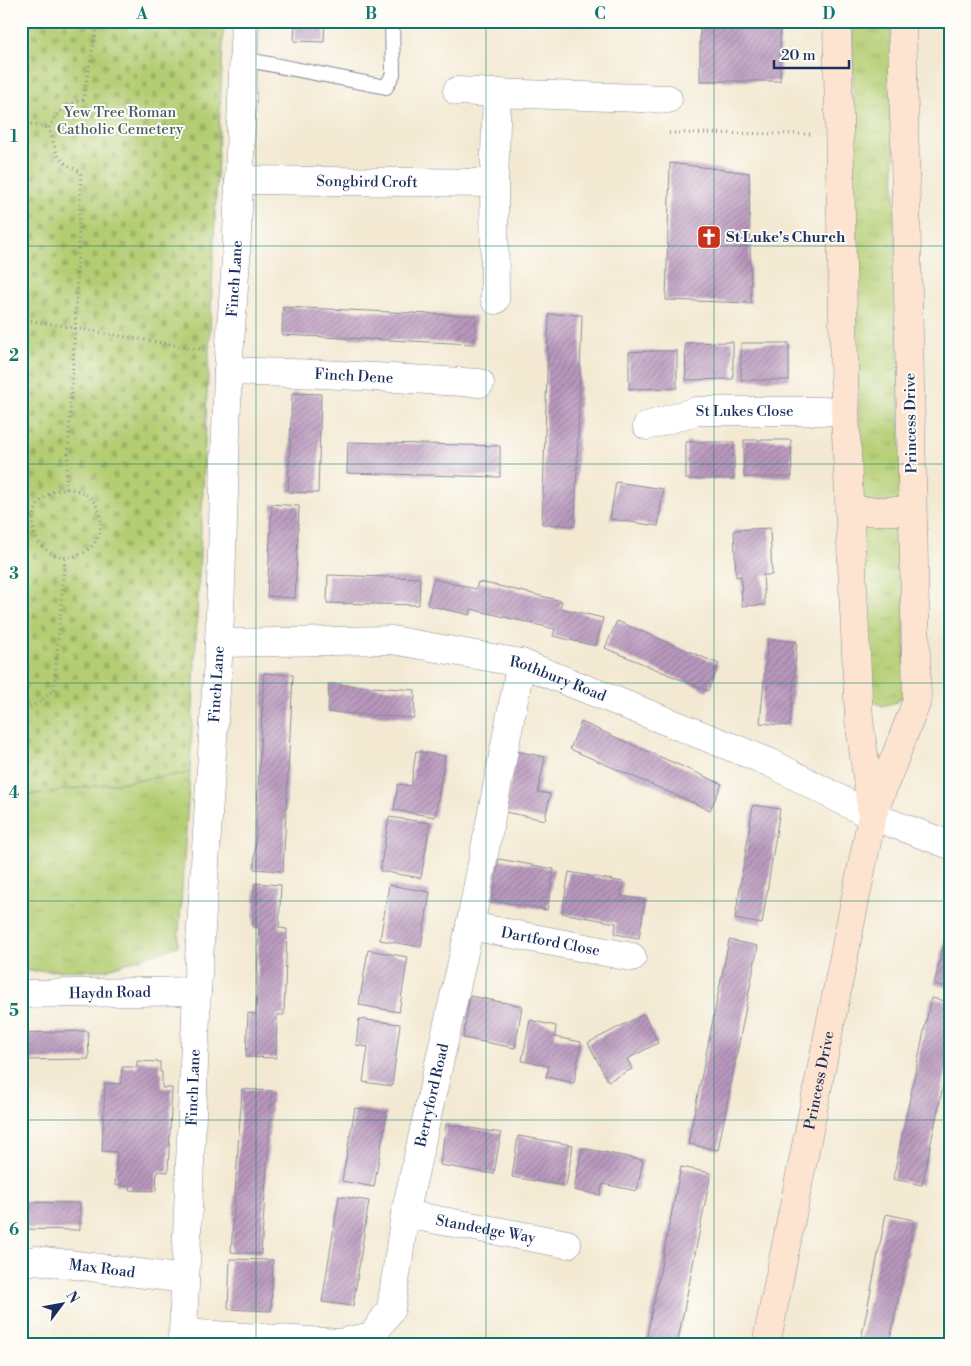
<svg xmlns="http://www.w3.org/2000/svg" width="971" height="1366" viewBox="0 0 971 1366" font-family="'Libre Bodoni',serif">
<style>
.grass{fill:url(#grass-tufts);stroke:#687e68}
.cemetery{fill:url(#cemetery-stones);stroke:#687e68}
.building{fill:url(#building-hatch)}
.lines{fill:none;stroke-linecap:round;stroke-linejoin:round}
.lane-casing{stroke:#878c98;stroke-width:16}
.street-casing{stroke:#878c98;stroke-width:29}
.secondary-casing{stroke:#878c98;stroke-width:29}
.path{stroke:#878c98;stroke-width:3;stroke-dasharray:1 4;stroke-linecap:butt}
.lane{stroke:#fff;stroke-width:14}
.street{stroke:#fff;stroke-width:28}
.secondary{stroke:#fde4d1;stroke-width:28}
.grid{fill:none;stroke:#0f766e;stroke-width:1;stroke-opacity:0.55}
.labels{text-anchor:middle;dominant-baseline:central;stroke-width:4;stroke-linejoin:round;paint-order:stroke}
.park-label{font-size:15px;fill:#495e64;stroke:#fdfcf7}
.street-label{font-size:15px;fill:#1b2f5e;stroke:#fdfcf7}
.poi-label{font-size:15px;font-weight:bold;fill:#1b2f5e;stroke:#fdfcf7;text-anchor:start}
.neatline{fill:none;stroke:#0f766e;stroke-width:2}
.grid-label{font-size:16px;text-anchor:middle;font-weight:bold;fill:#0f766e}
</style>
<defs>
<pattern id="grass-tufts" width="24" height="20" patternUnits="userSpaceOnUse" patternTransform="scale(1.25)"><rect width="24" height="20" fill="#b4cd72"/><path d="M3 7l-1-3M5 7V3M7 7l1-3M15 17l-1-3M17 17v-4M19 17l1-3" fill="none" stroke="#9ab065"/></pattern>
<pattern id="cemetery-stones" width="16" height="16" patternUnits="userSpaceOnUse" patternTransform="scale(1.25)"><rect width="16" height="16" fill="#b4cd72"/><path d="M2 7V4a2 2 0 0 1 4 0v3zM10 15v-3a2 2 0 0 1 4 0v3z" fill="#9ab065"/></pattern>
<pattern id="building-hatch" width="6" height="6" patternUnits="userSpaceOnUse" patternTransform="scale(1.25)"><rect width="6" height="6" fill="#b998bd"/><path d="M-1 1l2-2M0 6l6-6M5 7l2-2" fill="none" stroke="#967c9d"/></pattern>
</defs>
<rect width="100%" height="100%" fill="#fdfcf7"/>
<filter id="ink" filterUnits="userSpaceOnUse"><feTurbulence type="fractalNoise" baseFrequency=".02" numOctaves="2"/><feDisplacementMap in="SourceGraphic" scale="10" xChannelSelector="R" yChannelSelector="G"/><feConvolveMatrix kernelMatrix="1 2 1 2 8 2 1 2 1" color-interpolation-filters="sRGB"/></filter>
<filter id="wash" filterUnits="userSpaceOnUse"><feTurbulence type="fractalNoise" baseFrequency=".0096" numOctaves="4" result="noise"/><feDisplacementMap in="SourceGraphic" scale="20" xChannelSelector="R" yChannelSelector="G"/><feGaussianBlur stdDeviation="1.12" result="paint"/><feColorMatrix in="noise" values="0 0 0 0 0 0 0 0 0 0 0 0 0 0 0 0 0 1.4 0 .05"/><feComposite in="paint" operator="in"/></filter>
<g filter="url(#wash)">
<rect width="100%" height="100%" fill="#f3e9d2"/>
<g class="grass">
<polygon points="852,21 891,21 906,690 897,702 882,706 872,700 863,672"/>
<polygon points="190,773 178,946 105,970 21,971 21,796"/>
</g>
<polygon class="cemetery" points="21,21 224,21 190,773 21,796"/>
<g id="blocks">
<g class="building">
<polygon points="295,21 325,21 324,42 294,41"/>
<polygon points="700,21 729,21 729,26 780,26 780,81 700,81"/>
<polygon points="670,163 749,173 751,303 666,300"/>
<polygon points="283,307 476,316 474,344 282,335"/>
<polygon points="549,314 582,315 575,526 542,524"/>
<polygon points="733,342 733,379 686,380 685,343"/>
<rect x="741" y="343" width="48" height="37"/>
<polygon points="653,351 677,351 677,388 629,389 629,352"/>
<polygon points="292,393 321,394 318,493 288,492"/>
<polygon points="744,440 791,440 792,477 744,477"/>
<polygon points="348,442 500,446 500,477 347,473"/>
<rect x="686" y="442" width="48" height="37"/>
<polygon points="616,482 663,489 658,526 610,519"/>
<polygon points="272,504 299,506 295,598 267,596"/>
<polygon points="770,528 772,575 763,575 765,605 742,606 741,576 736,577 734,530"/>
<polygon points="328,575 420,578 419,605 327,603"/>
<polygon points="433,579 476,589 478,582 499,586 562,601 560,608 603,618 596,646 553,636 555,629 471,609 470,615 427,605"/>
<polygon points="617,621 719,664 708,691 605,648"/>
<polygon points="768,639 797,642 790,726 760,723"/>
<polygon points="264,673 293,675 283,871 254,869"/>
<polygon points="329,684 415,690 414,718 328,712"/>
<polygon points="581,722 722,784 710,810 570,749"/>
<polygon points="416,751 445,756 435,817 394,810 398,784 411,786"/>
<polygon points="516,751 545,757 538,792 550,794 545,820 505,812"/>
<polygon points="753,805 780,809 762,924 735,919"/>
<polygon points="389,817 430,823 421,878 380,871"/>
<polygon points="499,859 554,869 547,910 492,900"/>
<polygon points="569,872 623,882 621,896 645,900 639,938 615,934 616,923 562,913"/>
<polygon points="255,883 281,885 279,928 287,929 284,1015 277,1015 276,1058 246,1057 248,1013 256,1014 259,928 253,927"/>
<polygon points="389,885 430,892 421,947 380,940"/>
<polygon points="949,924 950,924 950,988 934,984"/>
<polygon points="729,940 758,946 718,1150 688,1144"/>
<polygon points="368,950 408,957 399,1012 359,1005"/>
<polygon points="470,996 522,1006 515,1048 463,1038"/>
<polygon points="931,998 950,1002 950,1053 922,1185 893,1179"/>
<polygon points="644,1014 658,1043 627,1059 632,1069 608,1081 588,1043"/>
<polygon points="359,1019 400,1024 392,1086 363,1082 368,1047 356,1045"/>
<polygon points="530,1020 556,1026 555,1037 581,1042 574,1083 546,1077 549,1066 522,1061"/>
<polygon points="88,1031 89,1059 21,1060 21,1033"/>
<polygon points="137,1061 160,1062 160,1072 162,1072 162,1088 172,1088 168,1172 157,1171 156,1191 130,1190 131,1186 115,1185 117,1152 102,1151 105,1083 121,1084 122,1067 137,1067"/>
<polygon points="242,1089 272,1091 261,1254 231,1252"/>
<polygon points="355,1108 387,1113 374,1187 342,1181"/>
<polygon points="446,1124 501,1133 494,1174 440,1165"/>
<polygon points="518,1136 573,1145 566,1186 512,1177"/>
<polygon points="582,1148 643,1160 637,1191 603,1184 600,1195 574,1190"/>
<polygon points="681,1167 711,1173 680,1330 677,1345 645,1345"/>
<polygon points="339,1196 369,1201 353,1306 322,1302"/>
<polygon points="21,1202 80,1203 80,1230 21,1229"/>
<polygon points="886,1214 914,1220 889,1345 860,1345"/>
<polygon points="230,1259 273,1260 271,1311 228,1309"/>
</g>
</g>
</g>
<g filter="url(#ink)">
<use href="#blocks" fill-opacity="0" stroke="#878c98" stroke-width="1"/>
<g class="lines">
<defs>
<polyline id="lane" points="243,59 386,87 393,74 392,21"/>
<g id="street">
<polyline points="457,91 497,93"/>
<path id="s1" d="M239,180L494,183L495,300"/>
<polyline points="494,183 497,93 668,99"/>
<path id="s2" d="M228,371L322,374L480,383"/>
<path id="s3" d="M647,426L696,411H845"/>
<path id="s4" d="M219,643L392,640L521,663L771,763L872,816L950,845"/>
<path id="s5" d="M470,926L632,957"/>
<path id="s6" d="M21,994L197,991"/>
<path id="s7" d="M405,1214L567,1244"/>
<path id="s8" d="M21,1263L36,1260L185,1279"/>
<path id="s9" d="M183,1333L340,1343L372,1336L391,1309L405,1214L470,926L521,663"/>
<path id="s10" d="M180,1345L183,1333L197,991L219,643L228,371L236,259L245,21"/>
</g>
<g id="secondary">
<polyline points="837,21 845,411 859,719 872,815"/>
<polyline points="849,511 912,511"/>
<path id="s11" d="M766,1345L872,816L917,701L902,21"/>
</g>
</defs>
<use href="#lane" class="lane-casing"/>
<use href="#street" class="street-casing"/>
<use href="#secondary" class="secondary-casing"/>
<g class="path">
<polyline points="21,122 49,128"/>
<polyline points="669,133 813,134"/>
<polyline points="21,319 204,350"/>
<circle cx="67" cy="523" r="34"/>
<path d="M66,489L75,329L81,172C55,160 57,154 49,128C59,110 64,106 83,100L98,21"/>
<polyline points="21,515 34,518"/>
<polyline points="21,709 26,710 42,700 54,689 65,558"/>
</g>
<use href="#lane" class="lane"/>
<use href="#street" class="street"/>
<use href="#secondary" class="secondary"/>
</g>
</g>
<path class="grid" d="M256,21V1345M486,21V1345M714,21V1345M21,246H950M21,464H950M21,683H950M21,901H950M21,1120H950"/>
<defs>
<symbol id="church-square" viewBox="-11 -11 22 22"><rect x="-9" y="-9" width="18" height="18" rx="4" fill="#c8321e" stroke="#fdfcf7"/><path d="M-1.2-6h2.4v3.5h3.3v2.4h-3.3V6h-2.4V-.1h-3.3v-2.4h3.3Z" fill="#fff"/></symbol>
</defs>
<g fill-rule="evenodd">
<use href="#church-square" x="695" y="223" width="28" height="28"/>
</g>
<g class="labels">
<g class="park-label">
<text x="120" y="112">Yew Tree Roman<tspan x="120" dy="17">Catholic Cemetery</tspan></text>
</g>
<g class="street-label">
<text stroke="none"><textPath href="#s1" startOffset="128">Songbird Croft</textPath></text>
<text stroke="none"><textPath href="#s10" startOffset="1068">Finch Lane</textPath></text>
<text stroke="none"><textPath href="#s2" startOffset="126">Finch Dene</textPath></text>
<text stroke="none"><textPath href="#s3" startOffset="100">St Lukes Close</textPath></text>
<text transform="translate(911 423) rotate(-91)">Princess Drive</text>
<text stroke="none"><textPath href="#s4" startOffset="344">Rothbury Road</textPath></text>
<text stroke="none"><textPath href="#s10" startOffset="662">Finch Lane</textPath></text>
<text stroke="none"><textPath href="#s5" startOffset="82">Dartford Close</textPath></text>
<text stroke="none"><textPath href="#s6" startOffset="89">Haydn Road</textPath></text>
<text stroke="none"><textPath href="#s11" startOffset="270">Princess Drive</textPath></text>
<text stroke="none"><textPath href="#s10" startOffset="258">Finch Lane</textPath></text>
<text stroke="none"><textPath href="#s9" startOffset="441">Berryford Road</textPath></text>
<text stroke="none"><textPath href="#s7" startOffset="82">Standedge Way</textPath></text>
<text stroke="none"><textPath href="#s8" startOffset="82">Max Road</textPath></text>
</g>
<g class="poi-label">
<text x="726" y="237">St Luke's Church</text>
</g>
</g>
<rect width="971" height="1366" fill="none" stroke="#fdfcf7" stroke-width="55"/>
<g transform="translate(62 1304) rotate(58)" stroke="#fdfcf7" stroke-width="4" paint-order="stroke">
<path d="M0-4L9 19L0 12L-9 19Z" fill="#1b2f5e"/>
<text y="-8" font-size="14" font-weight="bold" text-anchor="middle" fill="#1b2f5e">N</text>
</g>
<path d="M774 60v8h75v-8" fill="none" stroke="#1b2f5e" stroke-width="2.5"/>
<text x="781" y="60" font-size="15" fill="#1b2f5e" stroke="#fdfcf7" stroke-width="4" paint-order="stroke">20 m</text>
<rect x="28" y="28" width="916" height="1310" class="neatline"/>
<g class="grid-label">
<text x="142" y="19">A</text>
<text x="371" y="19">B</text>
<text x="600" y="19">C</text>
<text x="829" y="19">D</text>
<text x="14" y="142">1</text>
<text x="14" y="361">2</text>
<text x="14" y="579">3</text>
<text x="14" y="798">4</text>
<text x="14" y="1016">5</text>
<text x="14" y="1235">6</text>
</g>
</svg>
